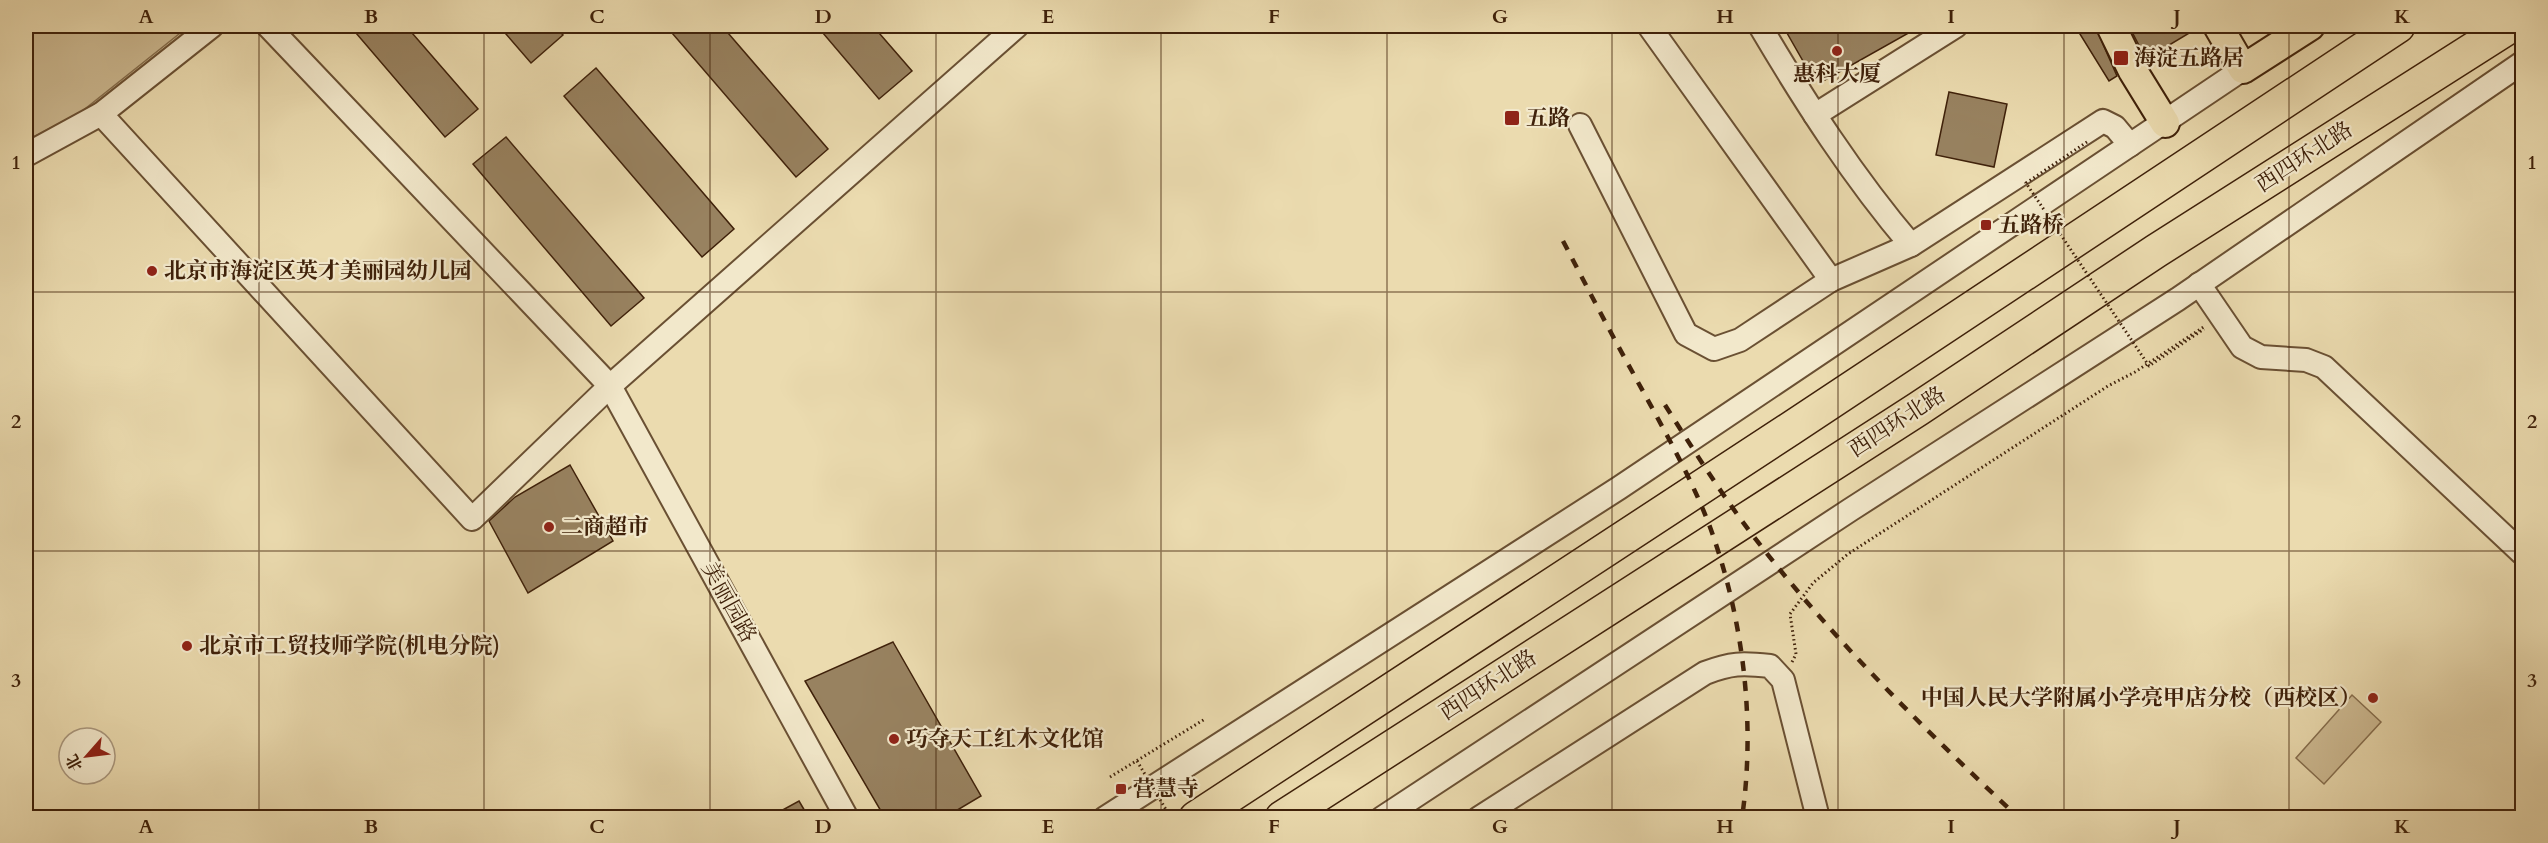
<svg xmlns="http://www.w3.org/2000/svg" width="2548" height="843" viewBox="0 0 2548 843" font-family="Cardo,'Noto Serif SC',serif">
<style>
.green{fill:#cebb93;stroke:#866e4e;stroke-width:1.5}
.building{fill:#988260;stroke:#3f210a;stroke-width:1.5}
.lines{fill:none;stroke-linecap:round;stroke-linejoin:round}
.minor-casing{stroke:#6a5033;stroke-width:26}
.major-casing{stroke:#3f210a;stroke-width:32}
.highway-casing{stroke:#3f210a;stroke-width:36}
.path{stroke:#3f210a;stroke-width:3;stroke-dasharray:1.5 3;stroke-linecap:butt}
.minor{stroke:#f2e8cb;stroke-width:22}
.major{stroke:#ebdbaf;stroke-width:28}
.highway{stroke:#ebdbaf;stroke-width:33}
.rail{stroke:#3f210a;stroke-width:4.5;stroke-dasharray:10 10;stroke-linecap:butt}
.path-bridge{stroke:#3f210a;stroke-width:3;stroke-dasharray:1.5 3;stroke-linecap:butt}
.grid{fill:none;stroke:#3f210a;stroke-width:1.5;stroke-opacity:0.55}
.poi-dot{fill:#8f2418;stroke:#f2e8cb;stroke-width:2}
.labels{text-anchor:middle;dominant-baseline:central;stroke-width:4.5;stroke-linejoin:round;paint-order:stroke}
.poi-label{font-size:22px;font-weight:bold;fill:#3f210a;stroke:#f2e8cb;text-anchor:start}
.street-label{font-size:22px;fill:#3f210a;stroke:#f2e8cb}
.neatline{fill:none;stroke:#3f210a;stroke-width:2}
.grid-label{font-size:20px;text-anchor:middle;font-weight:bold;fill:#3f210a}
</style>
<rect width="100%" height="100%" fill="#ebdbaf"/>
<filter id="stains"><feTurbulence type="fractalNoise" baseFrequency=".00333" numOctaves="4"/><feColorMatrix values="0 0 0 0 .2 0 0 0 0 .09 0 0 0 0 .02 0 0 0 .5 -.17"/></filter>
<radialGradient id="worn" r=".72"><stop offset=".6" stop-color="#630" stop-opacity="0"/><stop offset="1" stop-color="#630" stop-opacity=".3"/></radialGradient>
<g class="green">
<polygon points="26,26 189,26 81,112 26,141"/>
<polygon points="2352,695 2381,722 2324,784 2296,758"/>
</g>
<g class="building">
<polygon points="350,26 406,26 478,109 445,137"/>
<polygon points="499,26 555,26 563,35 531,63"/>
<polygon points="666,26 722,26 828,149 796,177"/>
<polygon points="817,26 873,26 912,71 879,99"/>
<polygon points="1783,26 1921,26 1825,80 1819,71 1811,75"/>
<polygon points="2075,26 2095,26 2117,76 2109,81"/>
<polygon points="2129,26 2201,26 2146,59"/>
<polygon points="596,68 734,229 702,257 564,96"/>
<polygon points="1949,92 2007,104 1994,167 1936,155"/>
<polygon points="506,137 644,298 611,326 473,164"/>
<polygon points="570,465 613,541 528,593 489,521 515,497"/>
<polygon points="893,642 981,796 944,818 885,818 805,681"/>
<polygon points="799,801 809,818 768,818"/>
</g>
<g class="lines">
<defs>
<g id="minor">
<polyline points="268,26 610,386 847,818"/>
<polyline points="1649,26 1831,280 1911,245 2103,121 2115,127 2130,145"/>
<path d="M1760,26C1805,102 1853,177 1911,245"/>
<polyline points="101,114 472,519 610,386 1017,26"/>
<polyline points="1815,115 1956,26"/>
<polyline points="1580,125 1686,334 1714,349 1740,340 1831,280"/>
<polyline points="26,155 101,114 212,26"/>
<polyline points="2199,284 2242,347 2261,357 2306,360 2324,367 2522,553"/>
<polyline points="1105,818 1619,488 2243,69"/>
<polyline points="1382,818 1850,510 2178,299 2522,63"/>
<path d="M1479,818L1705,673C1731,663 1742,663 1770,666L1783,680L1818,818"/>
</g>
<g id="major">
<polyline points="2111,26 2133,71 2165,123"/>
<polyline points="2218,26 2243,69 2310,26"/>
</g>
<g id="highway">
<polyline points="1196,818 1790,429 2398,26"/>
<polyline points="1282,818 1918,409 2156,251 2510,26"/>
</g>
</defs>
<use href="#minor" class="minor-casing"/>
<use href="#major" class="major-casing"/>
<use href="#highway" class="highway-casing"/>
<g class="path">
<polyline points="1792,662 1796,654 1790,614 1813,583 1848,554 2108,386 2135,372 2205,326"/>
<polyline points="1110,777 1205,719"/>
</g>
<use href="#minor" class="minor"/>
<use href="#major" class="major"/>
<use href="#highway" class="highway"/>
<g class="rail">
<path d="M1563,241C1586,285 1609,330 1633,373C1660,423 1690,474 1710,527C1743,618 1756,721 1742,818"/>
<path d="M1665,405C1693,449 1720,492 1751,533C1830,637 1924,729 2019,818"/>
</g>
<g class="path-bridge">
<polyline points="2087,142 2026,183 2149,366 2204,329"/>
<polyline points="1137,761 1171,818"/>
</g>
</g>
<path class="grid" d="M259,26V818M484,26V818M710,26V818M936,26V818M1161,26V818M1387,26V818M1612,26V818M1838,26V818M2064,26V818M2289,26V818M26,292H2522M26,551H2522"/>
<g class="poi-dot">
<circle cx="1837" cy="51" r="6"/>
<rect x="2113" y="50" width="16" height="16" rx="3"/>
<rect x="1504" y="110" width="16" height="16" rx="3"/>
<rect x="1980" y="219" width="12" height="12" rx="3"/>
<circle cx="152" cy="271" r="6"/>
<circle cx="549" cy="527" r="6"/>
<circle cx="187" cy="646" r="6"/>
<circle cx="2373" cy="698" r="6"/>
<circle cx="894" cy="739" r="6"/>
<rect x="1115" y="783" width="12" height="12" rx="3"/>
</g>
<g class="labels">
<g class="poi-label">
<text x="2134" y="58">海淀五路居</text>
<text x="1837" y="74" text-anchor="middle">惠科大厦</text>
<text x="1526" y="118">五路</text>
<text x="1998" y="225">五路桥</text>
<text x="164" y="271">北京市海淀区英才美丽园幼儿园</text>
<text x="561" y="527">二商超市</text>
<text x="199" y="646">北京市工贸技师学院(机电分院)</text>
<text x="2361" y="698" text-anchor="end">中国人民大学附属小学亮甲店分校（西校区）</text>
<text x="906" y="739">巧夺天工红木文化馆</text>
<text x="1133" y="789">营慧寺</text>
</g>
<g class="street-label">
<text transform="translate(2304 157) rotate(-33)">西四环北路</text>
<text transform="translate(1897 422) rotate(-33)">西四环北路</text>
<text transform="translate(729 602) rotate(61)">美丽园路</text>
<text transform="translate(1488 685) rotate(-33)">西四环北路</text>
</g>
</g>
<rect width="2548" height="843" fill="none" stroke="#ebdbaf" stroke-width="66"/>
<g transform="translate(87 756) rotate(242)"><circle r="28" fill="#f2e8cb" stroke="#aa987e" stroke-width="1.5"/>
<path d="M0-4.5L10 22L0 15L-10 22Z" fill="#8f2418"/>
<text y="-9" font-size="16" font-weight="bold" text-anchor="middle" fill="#3f210a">北</text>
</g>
<rect x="33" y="33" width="2482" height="777" class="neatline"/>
<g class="grid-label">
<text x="146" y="23">A</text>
<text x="371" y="23">B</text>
<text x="597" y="23">C</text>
<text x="823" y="23">D</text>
<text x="1048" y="23">E</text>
<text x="1274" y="23">F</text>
<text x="1500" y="23">G</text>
<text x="1725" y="23">H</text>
<text x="1951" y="23">I</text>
<text x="2177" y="23">J</text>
<text x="2402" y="23">K</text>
<text x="16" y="169">1</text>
<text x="2532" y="169">1</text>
<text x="16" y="428">2</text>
<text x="2532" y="428">2</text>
<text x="16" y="687">3</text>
<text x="2532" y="687">3</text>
<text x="146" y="833">A</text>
<text x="371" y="833">B</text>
<text x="597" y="833">C</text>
<text x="823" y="833">D</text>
<text x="1048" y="833">E</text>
<text x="1274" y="833">F</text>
<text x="1500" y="833">G</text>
<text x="1725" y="833">H</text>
<text x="1951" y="833">I</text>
<text x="2177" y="833">J</text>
<text x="2402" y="833">K</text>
</g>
<rect width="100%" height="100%" filter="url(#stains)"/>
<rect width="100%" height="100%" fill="url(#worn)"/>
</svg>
